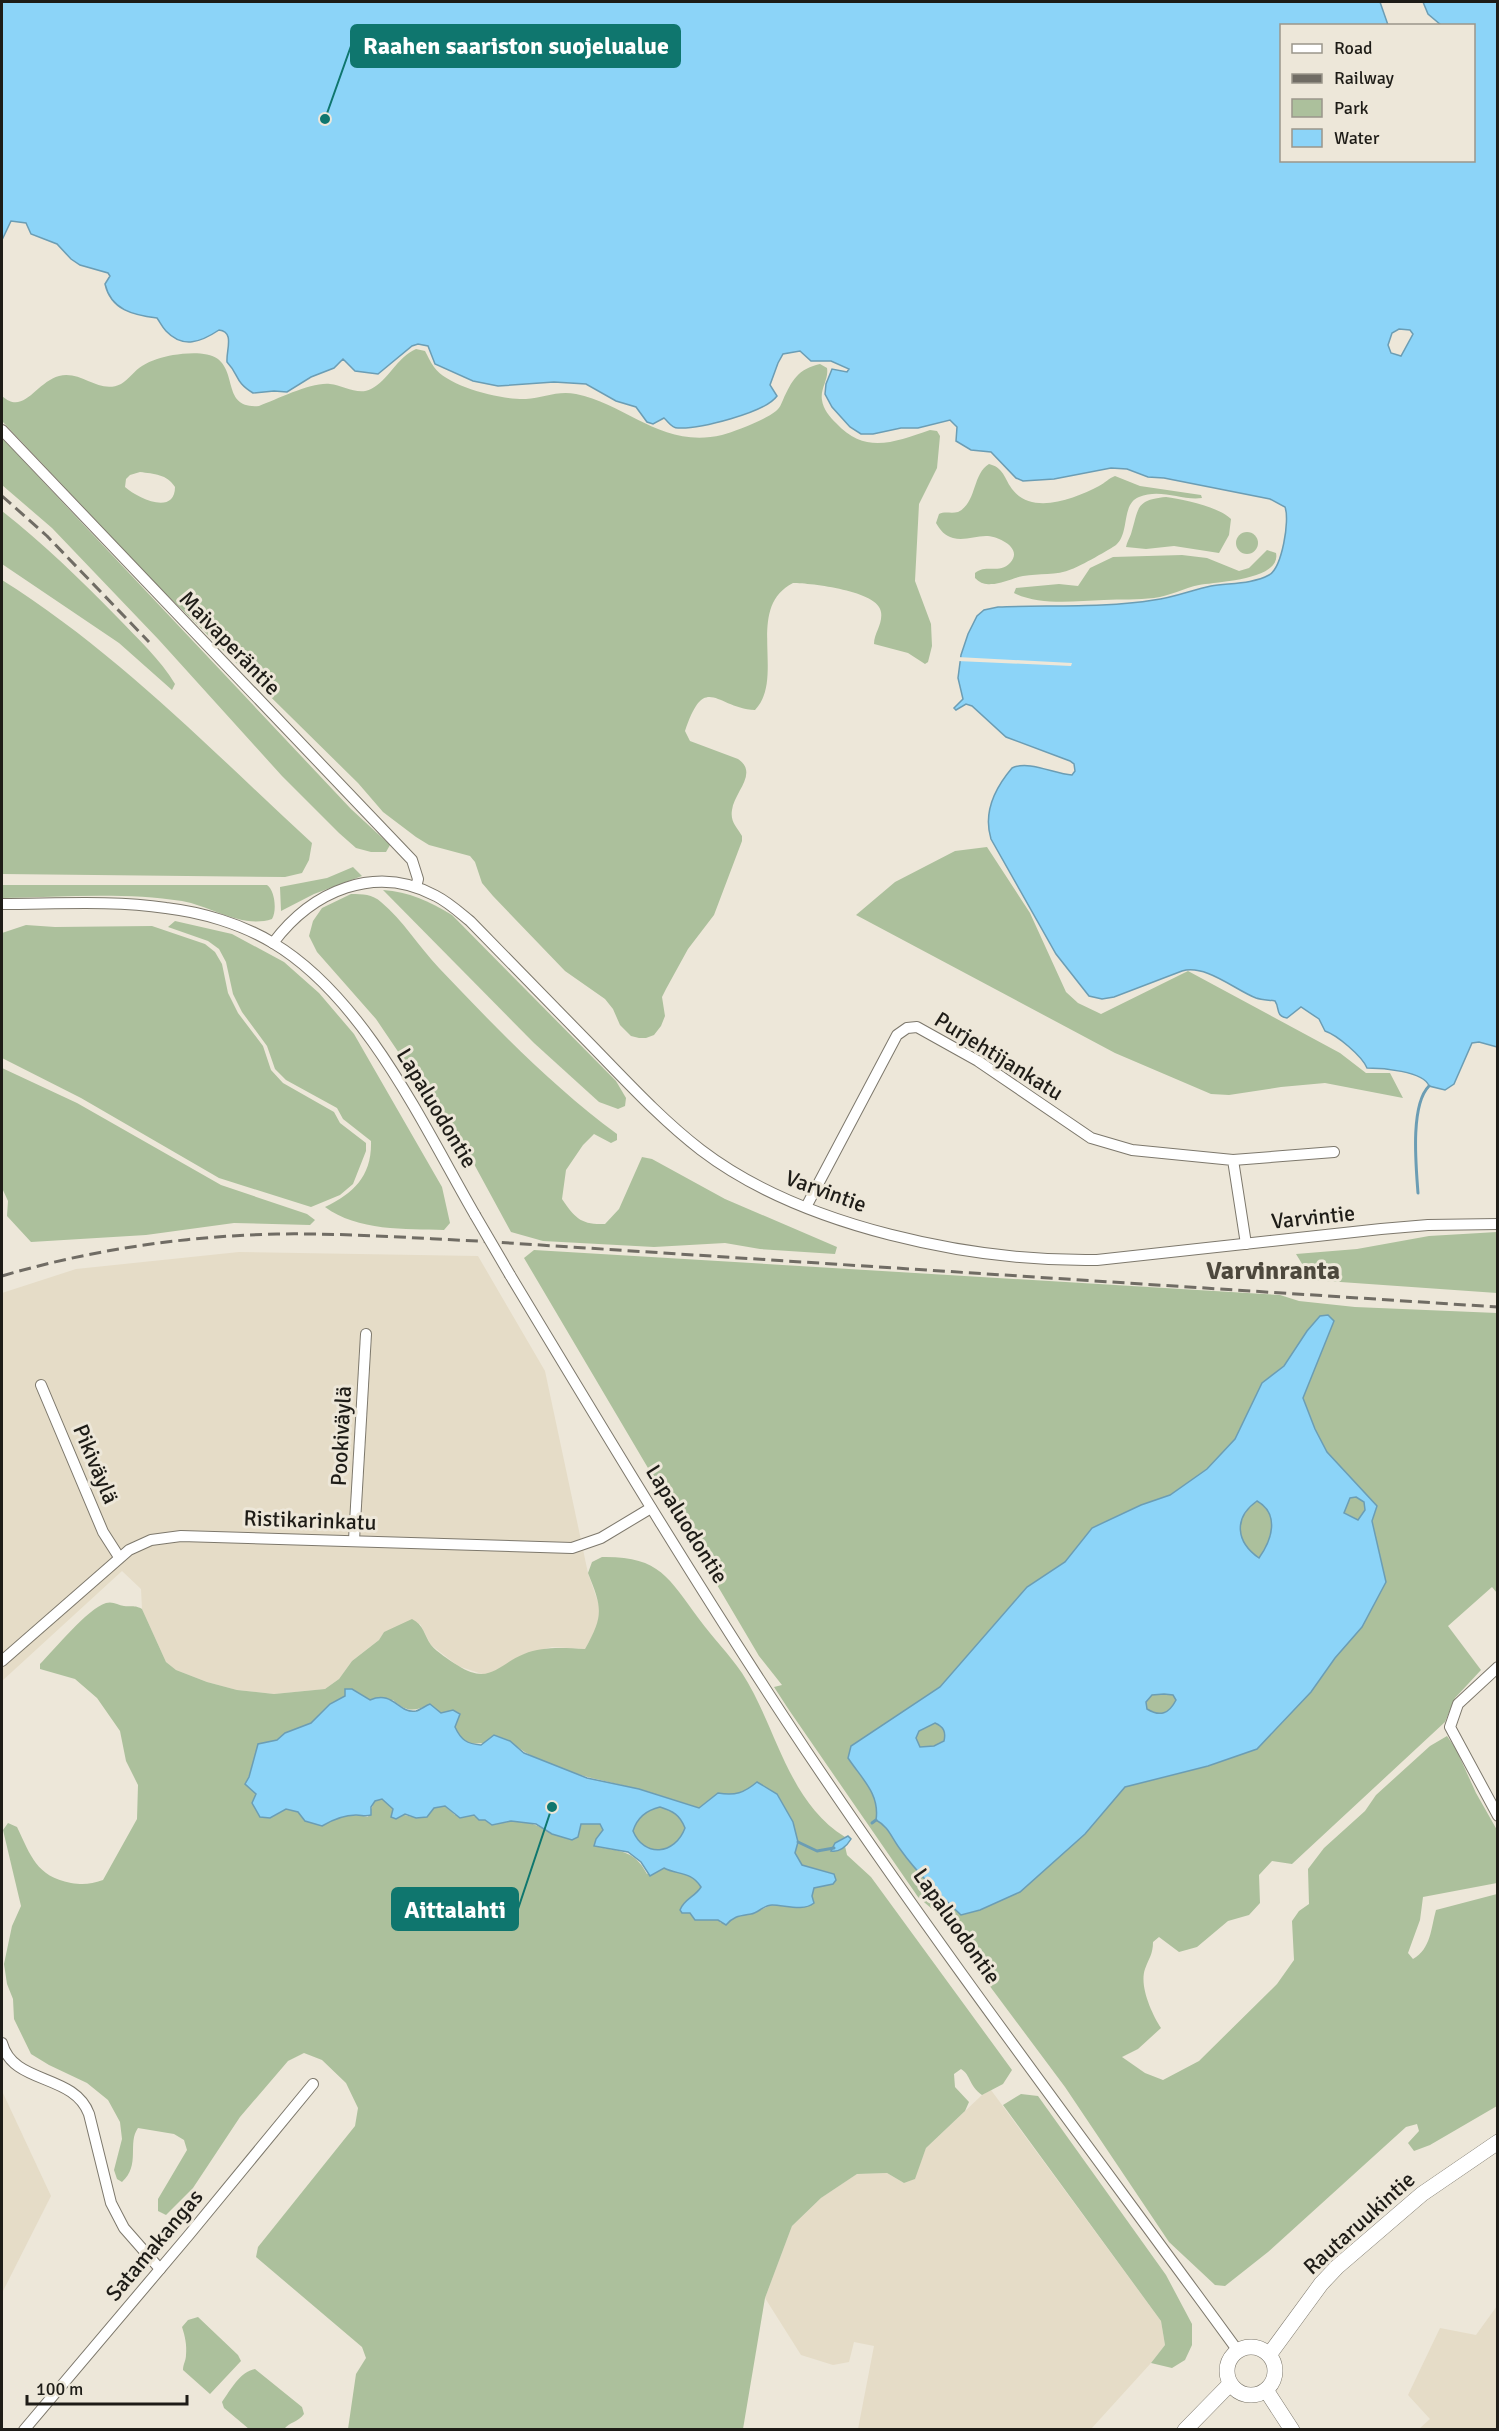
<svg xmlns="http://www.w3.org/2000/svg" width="1499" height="2431" viewBox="0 0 1499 2431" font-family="Signika,sans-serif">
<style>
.built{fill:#e5dcc7}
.green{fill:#acc09c;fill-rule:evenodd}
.water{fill:#8cd4f8;stroke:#6b9db4;stroke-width:1.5;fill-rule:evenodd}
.pier{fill:#ede7d9}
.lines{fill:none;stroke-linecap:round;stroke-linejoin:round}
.stream{stroke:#6b9db4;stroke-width:3}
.street-casing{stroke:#7d786c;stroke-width:12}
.secondary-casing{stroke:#7d786c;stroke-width:16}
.street{stroke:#fff;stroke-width:10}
.secondary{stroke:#fff;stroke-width:15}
.rail{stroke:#706c64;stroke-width:3;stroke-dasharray:12 6;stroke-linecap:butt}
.street-bridge-casing{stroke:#7d786c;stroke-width:12;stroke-linecap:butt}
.street-bridge{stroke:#fff;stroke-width:10}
.labels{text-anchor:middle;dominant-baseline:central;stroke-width:6;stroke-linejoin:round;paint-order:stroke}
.street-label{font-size:22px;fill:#1e1c17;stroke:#ede7d9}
.quarter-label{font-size:26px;font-weight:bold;fill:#4d483d;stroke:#ede7d9}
.leader{fill:none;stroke:#0f766e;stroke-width:2}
.callout-dot{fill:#0f766e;stroke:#ede7d9;stroke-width:2}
.callout{fill:#0f766e;stroke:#0f766e;stroke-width:2}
.callout-label{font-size:24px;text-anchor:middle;font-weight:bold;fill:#fff}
</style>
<rect width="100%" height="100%" fill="#ede7d9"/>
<g class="built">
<polygon points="239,1252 478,1256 545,1371 588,1573 600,1608 597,1627 585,1649 552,1647 525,1654 497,1671 485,1675 458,1666 431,1645 420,1624 384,1632 379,1640 352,1661 339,1679 325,1689 274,1694 237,1690 207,1682 176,1670 166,1662 142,1609 141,1589 122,1571 2,1681 2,1293 76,1269"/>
<polygon points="991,2090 1161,2321 1165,2345 1151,2363 1091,2429 858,2429 874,2346 854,2342 849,2362 833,2365 801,2355 765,2298 792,2226 821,2198 857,2174 887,2173 904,2183 914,2179 926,2148 982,2095"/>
<polygon points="2,2091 51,2196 2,2293"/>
<polygon points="1497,2306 1497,2429 1419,2429 1430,2419 1408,2395 1440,2328 1476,2335"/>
</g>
<g class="green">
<path d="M416,349L425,351C428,356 430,362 434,367C448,387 502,400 526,399C543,398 558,390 576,394C628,405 663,449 722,435C736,431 765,420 776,411C780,408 781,404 783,400C792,380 798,369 820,364L827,368C829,379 820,389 822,400C823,409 830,417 836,423C866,455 894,442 930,430L937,431L940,436L937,468L919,504L915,581L931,624L932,646L928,662L925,664L908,653L874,644C874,633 883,624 881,612C879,591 811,583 793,583C744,608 786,678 755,710C716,708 705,671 685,731L690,741L738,759C759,773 734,792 732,810C730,822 737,827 742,836V841L714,915L688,949L666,989L662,997L665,1016L661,1026L654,1035L646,1038H639L631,1036L620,1025L613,1009L605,999L565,971L493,896L482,883L475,862L470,856L429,845L416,837L383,812L358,783L160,588L2,421V396C24,416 36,382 59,376C82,370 99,395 121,384C129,379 135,370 142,366C151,360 163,357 173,355C186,353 207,351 218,359C237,374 223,409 259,406C278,399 311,382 330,384C343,385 358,396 371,389C388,381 397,357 416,349ZM140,472C154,474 167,474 175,487C175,516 137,498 125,487L126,479L130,475Z"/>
<polygon points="2,438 351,809 390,845 386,852 371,852 356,848 339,833 282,776 159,640 52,528 2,485"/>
<path d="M989,464C1002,467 1004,476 1010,486C1029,517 1074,499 1099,486C1105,483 1109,478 1115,476L1140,486L1201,495L1202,498C1182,501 1161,488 1139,497C1121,504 1130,533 1116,545C1112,548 1079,567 1072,569C1056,576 1039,573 1023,576C1012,578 1002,584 991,584C985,585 980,583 975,578V573C985,564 1000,574 1010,563C1024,548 998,536 986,536C975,536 964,541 953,538C945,536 940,530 936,523L939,514C945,511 951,514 958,512C977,503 972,474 989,464Z"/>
<path d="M1166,497C1183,499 1219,507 1231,519L1229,535L1219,553L1174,546L1146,549L1126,547C1127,542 1129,539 1131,534C1139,508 1135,500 1166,497Z"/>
<path d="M2,511C43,543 81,580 118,618C138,639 160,659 175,684L172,690L119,643L2,564Z"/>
<circle cx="1247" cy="543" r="11"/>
<path d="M1267,550L1276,553C1282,580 1215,582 1199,585C1184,588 1170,596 1154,598C1138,600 1121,599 1104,600C1075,601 1041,606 1014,593L1016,588L1059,584L1078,586L1090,568L1113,557L1182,555L1207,558L1239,571L1249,568Z"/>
<path d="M2,580C117,652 212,751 312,843L309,860L302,873L285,877L2,874Z"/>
<polygon points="987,847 1030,913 1066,992 1078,1003 1101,1014 1188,971 1340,1053 1366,1073 1390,1073 1403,1098 1325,1083 1281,1087 1229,1095 1211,1094 1115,1053 856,915 895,882 955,851"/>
<polygon points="353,867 362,876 314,894 281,911 280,887 327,878"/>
<path d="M2,885H267C275,890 277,911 272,919C242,929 211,906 182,901C125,892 60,897 2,898Z"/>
<path d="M383,890C409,892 429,901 452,915L616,1081L626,1098L625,1106L618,1109L599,1102L534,1043Z"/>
<path d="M351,894C363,894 372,894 381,902C403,920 419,947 439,968C495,1027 552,1086 617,1134V1140L611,1143L594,1134L583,1145L566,1170L562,1199C575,1218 581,1225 605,1224L619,1209L642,1157L652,1159L725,1199L837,1247L835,1254L760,1249L725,1243L654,1247L543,1241L511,1232L474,1164L376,1019L317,952L309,936L313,921L322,908Z"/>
<path d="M175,921L232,934L284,962L319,993L354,1034L442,1187L450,1223L444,1230C406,1229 357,1231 325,1207C354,1193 372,1176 371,1141L343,1119L337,1108L286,1080L275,1069L267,1046L242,1012L233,994L226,962L219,949L208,941L168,927Z"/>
<polygon points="26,925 55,927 152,926 205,944 215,952 222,964 228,993 238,1013 263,1046 271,1070 283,1083 334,1112 340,1123 366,1143 366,1151 353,1184 340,1195 311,1207 219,1178 81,1098 2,1058 2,933"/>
<polygon points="2,1068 77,1103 221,1185 307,1214 315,1220 310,1225 234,1223 146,1235 31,1242 7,1216 8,1201 2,1188"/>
<polygon points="1497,1232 1497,1293 1312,1280 1296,1254 1357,1249 1429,1236"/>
<path d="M534,1250L1280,1295L1299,1301L1355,1307L1497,1313V1593L1492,1587L1448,1626L1481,1670L1455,1698L1445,1722L1292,1864L1272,1861L1259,1875L1260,1903L1249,1915L1228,1921L1197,1947L1179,1952L1159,1937L1153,1942C1153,1954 1149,1958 1145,1969C1139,1986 1152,2014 1161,2028L1138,2049L1122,2057L1145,2073L1163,2080L1199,2061L1277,1984L1294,1960L1292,1921L1299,1911L1309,1904L1308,1869L1324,1848L1365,1811L1376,1795L1430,1746L1447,1736L1456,1749L1476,1793L1497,1830V1883L1423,1897L1420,1920L1408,1953L1413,1959C1431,1949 1431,1928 1436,1910L1497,1894V2106L1430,2145L1414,2151L1408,2143L1419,2131L1417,2124L1406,2127L1268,2252L1225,2286L1215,2285L1169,2242L1065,2087L989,1985L981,1960L975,1953H967L938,1914L918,1897L789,1710L774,1687L782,1685L759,1656L524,1258ZM1320,1316L1334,1321L1303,1398L1315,1429L1327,1452L1377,1506L1372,1521L1386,1582L1362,1627L1335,1658L1311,1692L1257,1749L1208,1766L1125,1787L1110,1802L999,1901L980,1910L961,1915C940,1895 917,1873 900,1849C891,1837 889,1827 876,1820C880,1794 863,1779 848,1758L899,1715L940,1687L1027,1587L1065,1562L1092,1528L1141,1505L1170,1495L1207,1469L1235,1439L1262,1383L1284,1366L1307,1331Z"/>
<polygon points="1356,1497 1364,1502 1365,1510 1358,1520 1344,1513 1350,1498"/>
<path d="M1257,1501C1281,1515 1272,1539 1259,1558C1236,1542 1233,1519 1257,1501Z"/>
<path d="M602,1557C659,1556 668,1577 699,1619C713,1638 729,1654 742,1673C777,1727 787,1801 845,1837L835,1843L839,1851L845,1846L847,1855L871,1877L1012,2070L1003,2084L982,2095C969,2086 971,2075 961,2069L954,2074L955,2087L969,2102L965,2111L926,2148L915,2179L904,2183L887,2173L857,2174L821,2198L792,2226L765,2298L743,2429H348L356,2374L366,2358L362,2347L256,2257L258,2247L355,2126L358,2108L346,2083L322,2060L304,2053L288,2061L240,2117L193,2188L166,2215L158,2211V2199L187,2150L184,2140L174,2134L138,2128C127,2143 141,2165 122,2182L117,2179L114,2170L122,2139L120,2122L108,2100L87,2083L49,2065L31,2054L14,2019L13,1999L7,1984L4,1964L12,1926L21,1906L3,1830L8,1823L17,1827C31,1856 36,1876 71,1883C84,1885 91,1884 103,1880L137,1819L138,1785L126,1761L120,1731L97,1698L75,1679L40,1669V1664C55,1649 87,1609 106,1603C113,1601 118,1605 124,1606C132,1607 135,1605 142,1609L166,1662L176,1670L207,1682L237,1690L274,1694L325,1689L339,1679L352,1661L379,1640L384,1632L412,1619C424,1625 424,1635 431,1645C437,1652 449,1660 457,1665C490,1686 497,1665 524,1654C543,1646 565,1648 585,1649C604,1615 602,1608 588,1573L592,1562ZM351,1689L370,1700H393C406,1712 414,1712 430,1704L455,1727L459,1737L470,1744L510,1741C545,1771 594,1778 638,1789C658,1794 679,1802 699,1808L718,1793L732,1795L744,1792L777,1794C787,1815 800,1829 795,1853L802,1865L834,1874L833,1884L814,1888L812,1896L791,1907L771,1905L752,1914H742L721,1923L718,1920H695L690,1913H682L680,1910C684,1899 695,1897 701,1887C691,1870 677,1875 664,1868L647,1874C634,1849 620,1852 595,1846L596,1839L603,1830L600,1824L590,1822L581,1824L578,1831L552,1834C529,1819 518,1819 492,1825C480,1815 470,1815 455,1815L445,1806L434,1808L416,1818L401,1814L382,1799L375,1800L368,1817C351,1812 336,1818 321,1826L298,1812L286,1809L270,1818L256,1794L245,1784L249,1777L258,1745L277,1740L285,1733L311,1723L330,1704L345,1696Z"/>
<polygon points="1155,1690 1174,1695 1177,1700 1177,1710 1159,1718 1133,1700"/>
<path d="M935,1723C944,1727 946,1732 944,1741L934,1746L920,1747L916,1738L919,1731Z"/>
<path d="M660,1807C673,1811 680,1815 685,1828C675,1855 644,1858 633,1831C637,1818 647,1810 660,1807Z"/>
<polygon points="1021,2094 1038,2096 1166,2275 1192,2324 1192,2345 1185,2360 1172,2368 1151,2363 1165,2345 1161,2321 1003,2105"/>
<path d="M198,2317L238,2355L241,2361L210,2394L183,2370C183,2364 186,2361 186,2355C187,2345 185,2336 182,2327L188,2320Z"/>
<path d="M255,2369L302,2407L304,2414C298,2422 290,2422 284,2429H249L224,2408L222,2402C231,2389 240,2372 255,2369Z"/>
</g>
<g class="water">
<path d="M2,2H1380L1388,25L1282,26V160H1474V26L1441,25L1428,14L1423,2H1497V1047L1479,1042L1472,1043L1454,1084L1445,1090L1429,1086C1424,1071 1381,1068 1367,1068C1362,1056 1337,1035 1325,1031L1319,1019L1301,1007L1287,1018C1275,1016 1280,1008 1275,1001C1269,1000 1262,1000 1256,998C1235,990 1206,964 1182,971L1114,997L1102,999L1089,996L1056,954L991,839C983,813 995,788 1012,768C1029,760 1054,774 1072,775L1075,771L1074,764L1070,761L1006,737L972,706L966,704L956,710L954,708L963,699L958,678L961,655L968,634L977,616L984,610L998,607C1047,605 1106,608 1154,600C1173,598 1192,590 1211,586C1229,583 1253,584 1269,575C1282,568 1290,520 1285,507L1270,499L1164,478L1148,477L1127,469L1111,468L1054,479L1023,481L1016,478L991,452L971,450L956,441L957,427L950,420L918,428H901L873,434H861L850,427L832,407L825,394L826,384L832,369L847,372L849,369L831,361H811L800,351L783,354L778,363L770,385L777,396C765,413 699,429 678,428C671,428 669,422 664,418L653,424L647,422L636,407L616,401L586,384L554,382L498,386L473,381L435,364L428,346L418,344L412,346L378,374L355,371L343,359L334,368L311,377L287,392L274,391L253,393C234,381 240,376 227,362C226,350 235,332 219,330C201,342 183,349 166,331C162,327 160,322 157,318C133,315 111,310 105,284L110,276L108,273L80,265L71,259L57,244L31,234L26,223L11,221L2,240ZM1399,329L1410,330L1413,334L1401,356L1391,353L1388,345L1392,333Z"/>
<path d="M1328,1315L1334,1321L1303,1398L1315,1429L1327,1452L1377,1506L1372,1521L1386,1582L1362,1627L1335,1658L1311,1692L1257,1749L1208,1766L1125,1787L1085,1834L1020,1892L980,1910L961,1915C940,1895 917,1873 900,1849C891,1837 889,1827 876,1820C880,1794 862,1779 848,1758L851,1746L940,1687L1027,1587L1065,1562L1092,1528L1141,1505L1170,1495L1207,1469L1235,1439L1262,1383L1284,1366L1307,1331L1320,1316ZM1356,1497L1364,1502L1365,1510L1358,1520L1344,1513L1350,1498ZM1257,1501C1280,1514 1272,1540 1259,1558C1236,1542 1233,1518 1257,1501ZM1164,1694L1173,1695L1176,1700C1169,1714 1160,1717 1147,1709L1146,1702L1152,1695ZM935,1723C944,1727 946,1732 944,1741L934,1746L920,1747L916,1738L919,1731Z"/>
<path d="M345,1689H352L370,1700C394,1690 398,1714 416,1711C420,1710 425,1706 430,1704L441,1713L453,1710L460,1714L455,1727C461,1740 467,1744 481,1745L494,1735L510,1741L524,1753L587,1778L639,1789L699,1808L718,1793C735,1796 744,1793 757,1782L777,1794L793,1822L798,1842L795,1853L802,1865L834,1874L836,1880L833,1884L814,1888L812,1896L814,1903C803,1912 785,1905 772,1905C764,1905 758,1913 751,1914C739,1916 734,1916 726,1925L718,1920H695L690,1913H682L680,1910C684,1899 695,1897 701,1887C691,1871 677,1875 664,1868L650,1876L641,1862L628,1852L594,1846L596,1839L603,1830L600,1824H581L578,1837L572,1840L552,1834L536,1824L511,1821L492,1825L485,1820H479L474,1815L460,1818L445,1806L434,1808L427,1817L416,1818L405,1814L396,1819L391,1817L393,1809L382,1799L375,1801L371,1807V1815C365,1817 362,1815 356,1815C344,1815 332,1820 322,1826L305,1821L298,1812L286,1809L270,1818L260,1817L252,1803L256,1794L245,1784L249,1777L258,1744L277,1740L285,1733L311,1723L330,1704L345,1696ZM660,1807C673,1811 680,1815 685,1828C675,1855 644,1858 633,1831C637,1818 647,1810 660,1807Z"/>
<path d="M848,1836L851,1839C847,1846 839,1853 831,1851L835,1843Z"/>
</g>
<polygon class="pier" points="957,657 1072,663 1071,666 957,661"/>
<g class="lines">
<g class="stream">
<path d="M1418,1193C1416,1166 1410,1105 1429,1086"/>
<polyline points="872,1823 876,1820"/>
<polyline points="798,1842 817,1851 834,1848"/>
</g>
<defs>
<g id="street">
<polyline points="2,430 412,860 418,879 416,887"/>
<path d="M2,904C56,904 112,900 166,908C201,912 242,924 273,943C365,998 423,1125 475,1215"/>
<path d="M273,943C312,891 375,863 436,896C448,902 459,912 470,921C511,963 552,1005 593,1047C628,1083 662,1120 701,1150C802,1227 972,1262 1097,1260L1381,1229L1428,1225L1498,1224"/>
<polyline points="1233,1160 1334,1152"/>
<polyline points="806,1207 897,1035 907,1028 917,1027 978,1061 1091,1138 1132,1150 1233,1160 1246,1244"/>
<path d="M510,1275C607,1436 703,1596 807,1752C944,1956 1093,2152 1238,2351"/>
<polyline points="41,1385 103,1532 119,1557"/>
<polyline points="354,1540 366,1334"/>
<polyline points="2,1661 129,1550 151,1540 181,1536 572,1548 601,1538 651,1508"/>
<polyline points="1498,1667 1458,1704 1450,1727 1498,1816"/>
<path d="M2,2043C13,2085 74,2073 89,2114L111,2203L124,2228L160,2269"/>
<polyline points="24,2430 188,2236 313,2084"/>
</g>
<g id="secondary">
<circle cx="1251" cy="2371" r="24"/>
<polyline points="1269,2355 1321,2284 1337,2267 1422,2194 1498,2142"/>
<polyline points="1266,2390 1292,2430"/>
<polyline points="1185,2430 1230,2384"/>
</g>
</defs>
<use href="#street" class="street-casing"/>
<use href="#secondary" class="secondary-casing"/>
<use href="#street" class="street"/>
<use href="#secondary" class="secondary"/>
<g class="rail">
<polyline points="2,496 47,536 149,642"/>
<path d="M2,1276C90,1250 184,1236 277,1234C344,1233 411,1238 478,1241L1498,1307"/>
</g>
<defs>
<polyline id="street-bridge" points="475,1215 510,1275"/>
</defs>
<use href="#street-bridge" class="street-bridge-casing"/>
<use href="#street-bridge" class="street-bridge"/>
</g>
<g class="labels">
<g class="street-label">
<text transform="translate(230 643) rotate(46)">Maivaperäntie</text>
<text transform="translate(999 1056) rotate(32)">Purjehtijankatu</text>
<text transform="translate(437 1108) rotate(59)">Lapaluodontie</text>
<text transform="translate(826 1191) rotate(20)">Varvintie</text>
<text transform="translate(1313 1217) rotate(-6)">Varvintie</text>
<text transform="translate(341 1436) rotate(-87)">Pookiväylä</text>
<text transform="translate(96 1464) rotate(67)">Pikiväylä</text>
<text transform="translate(310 1520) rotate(2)">Ristikarinkatu</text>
<text transform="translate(687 1524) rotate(58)">Lapaluodontie</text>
<text transform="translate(957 1926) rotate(55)">Lapaluodontie</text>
<text transform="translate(1359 2223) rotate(-42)">Rautaruukintie</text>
<text transform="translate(154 2245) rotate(-50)">Satamakangas</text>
</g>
<g class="quarter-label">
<text x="1273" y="1271">Varvinranta</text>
</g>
</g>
<path class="leader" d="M325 119L351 46M552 1807L518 1909"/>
<g class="callout-dot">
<circle cx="325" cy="119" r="6"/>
<circle cx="552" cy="1807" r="6"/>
</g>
<g class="callout">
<rect x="351" y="25" width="329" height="42" rx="6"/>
<rect x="392" y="1888" width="126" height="42" rx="6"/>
</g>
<g class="callout-label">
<text x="516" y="54">Raahen saariston suojelualue</text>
<text x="455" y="1918">Aittalahti</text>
</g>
<rect width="1499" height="2431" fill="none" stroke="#1e1c17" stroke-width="6"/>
<rect x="1280" y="24" width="195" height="138" fill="#ede7d9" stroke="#9a968b" stroke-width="1.5"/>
<rect x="1292" y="44" width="30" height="9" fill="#ffffff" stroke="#9a968b" stroke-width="1.5"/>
<text x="1334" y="54" font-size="18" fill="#1e1c17">Road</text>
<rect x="1292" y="74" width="30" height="9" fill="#706c64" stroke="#9a968b" stroke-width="1.5"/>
<text x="1334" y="84" font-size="18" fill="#1e1c17">Railway</text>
<rect x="1292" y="99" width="30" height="18" fill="#acc09c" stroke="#9a968b" stroke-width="1.5"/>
<text x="1334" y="114" font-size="18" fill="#1e1c17">Park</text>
<rect x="1292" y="129" width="30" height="18" fill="#8cd4f8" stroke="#9a968b" stroke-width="1.5"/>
<text x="1334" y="144" font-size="18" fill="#1e1c17">Water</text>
<path d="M27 2395v9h160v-9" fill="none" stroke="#1e1c17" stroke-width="3"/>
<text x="36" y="2395" font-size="18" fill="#1e1c17" stroke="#ede7d9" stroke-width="4.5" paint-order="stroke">100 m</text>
</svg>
